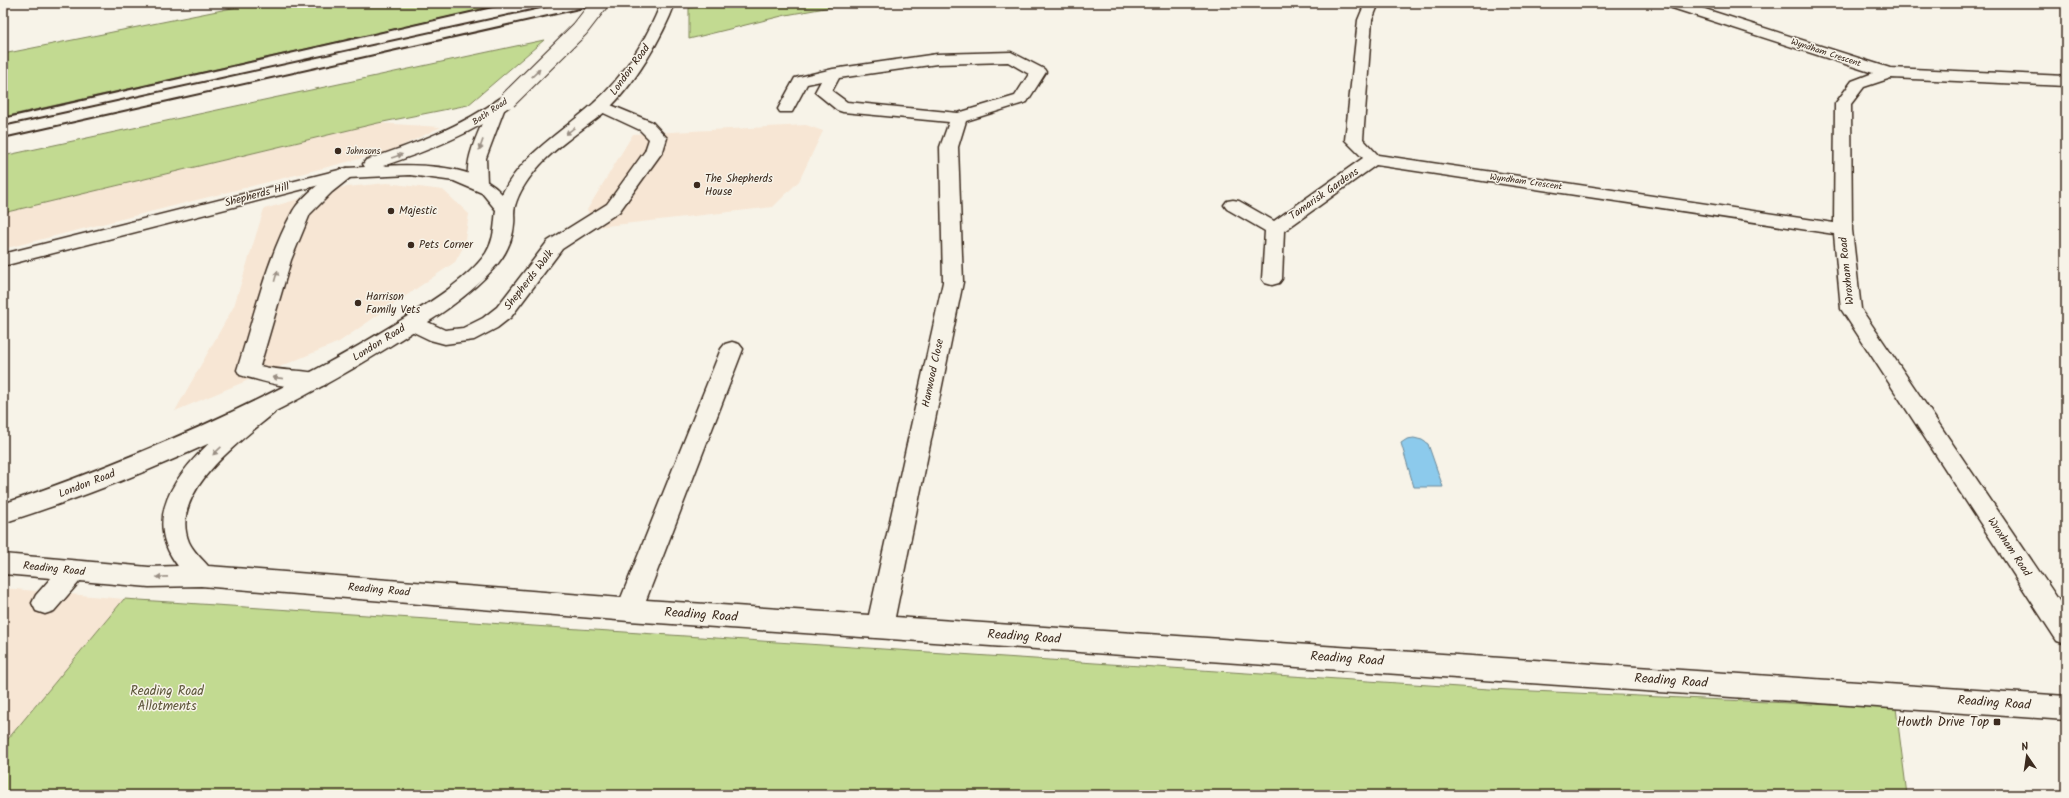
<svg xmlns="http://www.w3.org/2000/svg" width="2069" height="798" viewBox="0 0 2069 798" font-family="Kalam,sans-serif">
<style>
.built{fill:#f7e6d4}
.green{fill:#c2da91;stroke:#7e8258}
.water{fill:#8ccaec;stroke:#6c8a9a}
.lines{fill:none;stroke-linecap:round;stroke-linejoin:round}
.minor-casing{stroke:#3b2a1e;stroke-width:3}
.major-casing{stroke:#3b2a1e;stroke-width:3}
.minor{fill:#f7f3e8;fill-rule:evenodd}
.major{fill:#f7f3e8;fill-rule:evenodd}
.rail{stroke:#3b2a1e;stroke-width:2}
.major-bridge-casing{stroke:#3b2a1e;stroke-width:18;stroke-linecap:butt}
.major-bridge{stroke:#f7f3e8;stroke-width:16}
.oneway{fill:#998e83}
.poi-dot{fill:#3b2a1e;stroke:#f7f3e8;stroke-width:1.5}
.labels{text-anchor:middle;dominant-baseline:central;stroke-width:3;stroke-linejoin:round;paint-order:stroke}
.far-street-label{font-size:9px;fill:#3b2a1e;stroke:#f7f3e8}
.far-poi-label{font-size:9px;fill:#3b2a1e;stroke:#f7f3e8;text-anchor:start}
.street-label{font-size:11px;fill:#3b2a1e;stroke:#f7f3e8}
.poi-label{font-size:11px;fill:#3b2a1e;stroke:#f7f3e8;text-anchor:start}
.near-street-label{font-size:13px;fill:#3b2a1e;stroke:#f7f3e8}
.near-park-label{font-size:13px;fill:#5d563b;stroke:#f7f3e8}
.near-poi-label{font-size:13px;fill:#3b2a1e;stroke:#f7f3e8;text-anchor:end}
</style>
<rect width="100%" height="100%" fill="#f7f3e8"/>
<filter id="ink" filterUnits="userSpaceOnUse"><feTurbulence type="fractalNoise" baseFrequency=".025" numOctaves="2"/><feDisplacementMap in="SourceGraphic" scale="8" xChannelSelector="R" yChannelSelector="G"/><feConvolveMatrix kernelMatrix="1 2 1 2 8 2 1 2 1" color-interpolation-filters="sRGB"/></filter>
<g filter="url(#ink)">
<g class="built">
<polygon points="378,123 441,127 391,151 3,249 3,213"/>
<polygon points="806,125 823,131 799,181 773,207 597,227 587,210 633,134"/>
<polygon points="387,183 443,190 469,214 464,246 455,262 339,342 175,411 234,306 264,209 337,188"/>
<polygon points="3,588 124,599 3,745"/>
</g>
<g class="green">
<polygon points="257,3 510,3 3,117 3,54"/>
<polygon points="710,3 853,3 786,15 689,39 689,8"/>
<polygon points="544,40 468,105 378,123 3,213 3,156"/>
<polygon points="124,599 1489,689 1896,708 1907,795 3,795 3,745"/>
</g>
<polygon class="water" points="1414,438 1422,440 1428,444 1443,487 1414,487 1401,443 1407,439"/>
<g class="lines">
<defs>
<g id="minor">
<polygon points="1365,3 1379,3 1372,20 1363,139 1378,155 1834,223 1835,104 1852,81 1873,73 1666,6 1664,3 1686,3 1890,68 2066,76 2066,86 1891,78 1864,87 1851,104 1852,230 1861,309 2066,611 2066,644 2057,641 1841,309 1834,234 1376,165 1284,231 1282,279 1279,283 1272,285 1265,283 1262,279 1265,231 1227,209 1224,205 1227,201 1233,200 1239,201 1274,221 1363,158 1345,140 1358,20"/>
<path d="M1011,52L1044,69L1046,72L1027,102L966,121L958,147L963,282L895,617L2066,696V720L629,621L201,586L149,587L80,581L54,611L45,614L36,611L32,603L36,595L51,578L3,574V554L149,567L178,566C127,500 213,440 258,401L266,399L274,401L277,407L274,413C242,440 168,492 189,542C193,551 202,559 208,566L621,598L721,349L725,344L732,342L739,344L743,349L646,600L869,615L943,282L940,147L949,122L843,112L837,110L815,92L821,81L807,84L792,112H780L778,109L795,78L833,69L937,54ZM1008,62L1029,74L1015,96L958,113L847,102L832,91L839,78L937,64Z"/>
<polygon points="601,101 652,122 667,138 663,151 619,212 562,249 511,317 497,328 474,340 445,344 430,340 405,328 402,323 405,318 412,316 419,318 445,330 463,328 483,318 497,307 548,241 607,204 645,151 649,139 640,130 595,109 593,106 595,103"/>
<path d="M496,105L502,106L504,110L486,158L487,183L484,187L478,188L472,187C459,168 480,129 488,110L490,106Z"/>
<path d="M347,168L353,169L356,173L332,192L310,214L291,260L260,366C281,372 304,369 325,375L328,380L325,385C300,393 265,382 240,375L237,370C253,320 267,257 293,211C301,197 331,172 347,168Z"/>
</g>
<path id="major" d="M661,3H675C663,37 633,87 606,111C584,129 559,144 540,165C530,176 519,191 515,206C513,212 515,218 514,224C513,240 505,256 494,268C465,301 425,324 387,348C268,422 137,480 3,523V504C139,457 270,401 393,325C421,308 467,281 486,253C495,239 494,225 496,210L482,193L454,181L410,175L347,178L3,266V254L347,168L365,167L363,164L366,160C414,144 461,127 502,97H514L516,100L514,103C474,133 430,150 383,166C419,164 477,165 502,194C523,153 561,133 594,103C622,79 648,37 661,3Z"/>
</defs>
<use href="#minor" class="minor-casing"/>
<use href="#major" class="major-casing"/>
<use href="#minor" class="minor"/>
<use href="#major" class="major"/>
<g class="rail">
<polyline points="3,118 510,3"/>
<polyline points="3,126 563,3"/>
<polyline points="3,138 606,3"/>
</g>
<defs>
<polyline id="major-bridge" points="508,100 580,29 600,3"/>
</defs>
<use href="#major-bridge" class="major-bridge-casing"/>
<use href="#major-bridge" class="major-bridge"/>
</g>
<defs><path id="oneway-solid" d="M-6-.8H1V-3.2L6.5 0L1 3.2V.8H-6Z"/></defs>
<g class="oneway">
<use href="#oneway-solid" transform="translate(536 73) rotate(-44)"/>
<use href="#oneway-solid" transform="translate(570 131) rotate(142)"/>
<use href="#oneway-solid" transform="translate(481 145) rotate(110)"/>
<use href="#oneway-solid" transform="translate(397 156) rotate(-19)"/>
<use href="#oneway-solid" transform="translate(276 276) rotate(-74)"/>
<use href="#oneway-solid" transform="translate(278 378) rotate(-174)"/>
<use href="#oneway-solid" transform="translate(217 451) rotate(137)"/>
<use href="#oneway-solid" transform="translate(162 577) rotate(179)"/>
</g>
</g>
<g class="poi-dot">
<circle cx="338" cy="151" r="4"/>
<circle cx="697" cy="185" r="4"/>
<circle cx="391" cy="211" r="4"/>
<circle cx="411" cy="245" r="4"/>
<circle cx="358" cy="303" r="4"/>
<rect x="1993" y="718" width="8" height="8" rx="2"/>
</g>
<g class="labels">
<g class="far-street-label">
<text transform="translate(1826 53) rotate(18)">Wyndham Crescent</text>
<text transform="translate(490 112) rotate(-34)">Bath Road</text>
<text transform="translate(1526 182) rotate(8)">Wyndham Crescent</text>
</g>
<g class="far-poi-label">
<text x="346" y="151">Johnsons</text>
</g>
<g class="street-label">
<text transform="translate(630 70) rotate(-54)">London Road</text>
<text transform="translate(1324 194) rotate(-35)">Tamarisk Gardens</text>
<text transform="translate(257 195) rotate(-15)">Shepherds Hill</text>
<text transform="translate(1847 271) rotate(-96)">Wroxham Road</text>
<text transform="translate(529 280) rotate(-52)">Shepherds Walk</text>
<text transform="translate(379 343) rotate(-32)">London Road</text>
<text transform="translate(933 373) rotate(-78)">Hanwood Close</text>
<text transform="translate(87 484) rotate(-21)">London Road</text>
<text transform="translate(2009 547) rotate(56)">Wroxham Road</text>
<text transform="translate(54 569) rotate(6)">Reading Road</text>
<text transform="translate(379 590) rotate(5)">Reading Road</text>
</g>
<g class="poi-label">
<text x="705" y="179">The Shepherds<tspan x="705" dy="13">House</tspan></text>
<text x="399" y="211">Majestic</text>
<text x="419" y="245">Pets Corner</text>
<text x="366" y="297">Harrison<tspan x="366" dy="13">Family Vets</tspan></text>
</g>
<g class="near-street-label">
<text transform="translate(701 615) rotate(4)">Reading Road</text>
<text transform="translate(1024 637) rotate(4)">Reading Road</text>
<text transform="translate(1347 659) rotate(4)">Reading Road</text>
<text transform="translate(1671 681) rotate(4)">Reading Road</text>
<text transform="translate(1994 703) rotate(4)">Reading Road</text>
</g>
<g class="near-park-label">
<text x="167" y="691">Reading Road<tspan x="167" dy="15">Allotments</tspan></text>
</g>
<g class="near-poi-label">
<text x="1989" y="722">Howth Drive Top</text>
</g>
</g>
<rect width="2069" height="798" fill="none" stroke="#f7f3e8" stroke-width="16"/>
<rect x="8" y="8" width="2053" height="782" fill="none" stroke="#3b2a1e" stroke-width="1.5" filter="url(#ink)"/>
<g transform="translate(2027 756) rotate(347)" stroke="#f7f3e8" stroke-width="3" paint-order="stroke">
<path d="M0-3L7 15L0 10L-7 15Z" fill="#3b2a1e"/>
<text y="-6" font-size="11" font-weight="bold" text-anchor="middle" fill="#3b2a1e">N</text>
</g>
</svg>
